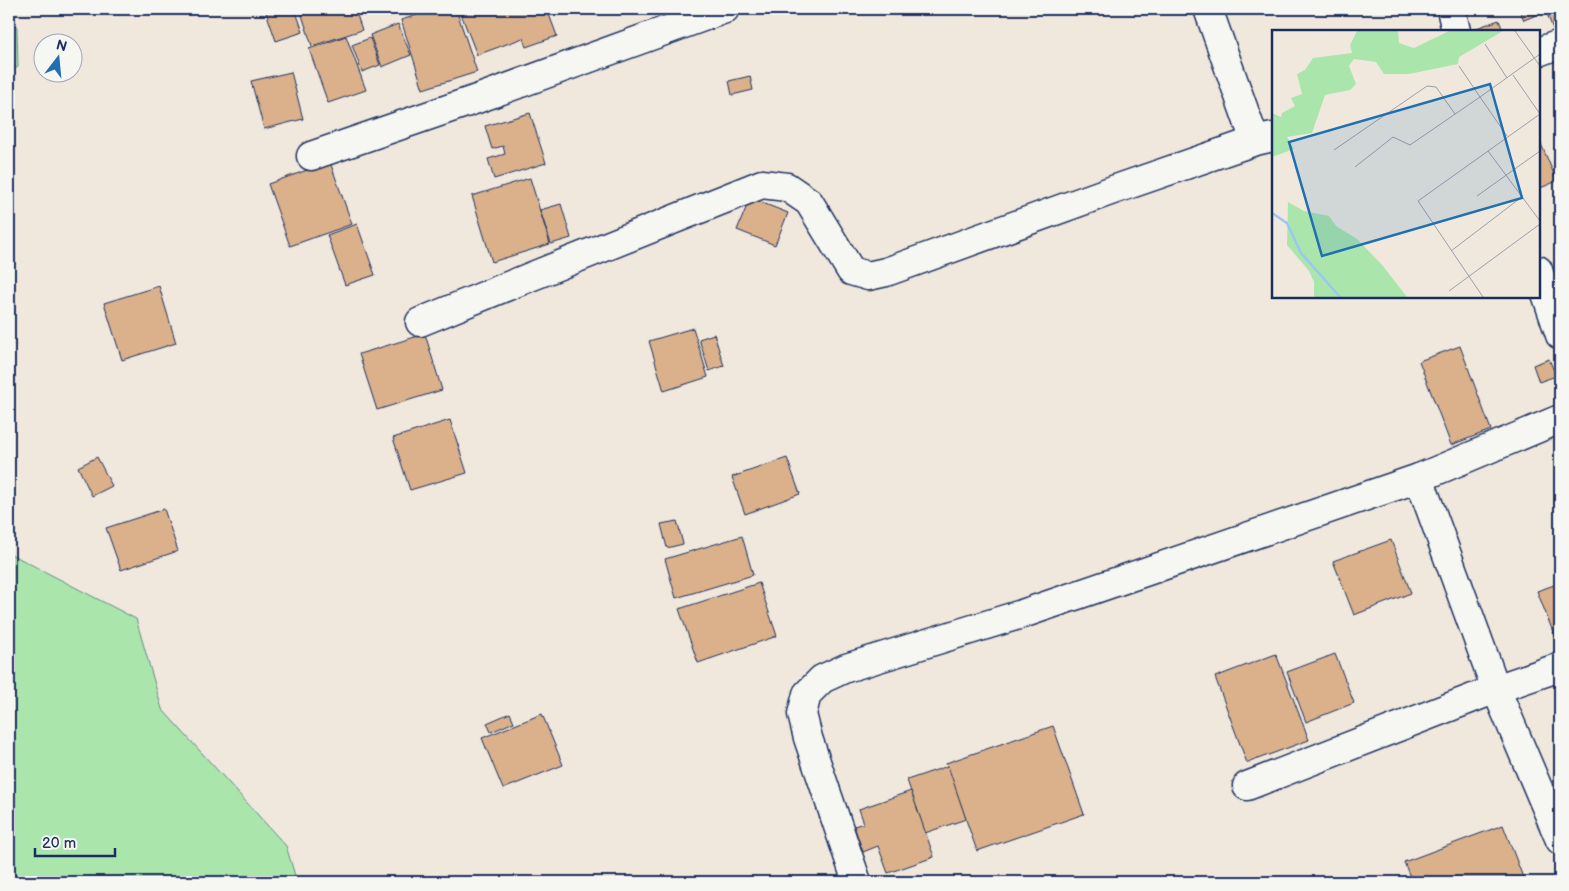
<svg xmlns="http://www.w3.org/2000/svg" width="1569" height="891" viewBox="0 0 1569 891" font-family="'Balsamiq Sans',sans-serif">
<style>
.green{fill:#aae6ac;stroke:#628a85}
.building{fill:#dab18b;stroke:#1b2f5e}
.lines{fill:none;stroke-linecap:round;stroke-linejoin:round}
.minor-casing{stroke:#1b2f5e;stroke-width:31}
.minor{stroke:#f6f6f2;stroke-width:28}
.inset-river{fill:none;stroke:#99c7f4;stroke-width:2.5}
.inset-road{fill:none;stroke:#9b9eaa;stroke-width:1}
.view{fill:#1f6fb2;fill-opacity:0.15;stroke:#1f6fb2;stroke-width:2.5}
.inset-edge{fill:none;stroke:#1b2f5e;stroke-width:2.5}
</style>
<rect width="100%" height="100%" fill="#f0e8dd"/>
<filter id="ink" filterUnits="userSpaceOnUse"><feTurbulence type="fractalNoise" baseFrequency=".02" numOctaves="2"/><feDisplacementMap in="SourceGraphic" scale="10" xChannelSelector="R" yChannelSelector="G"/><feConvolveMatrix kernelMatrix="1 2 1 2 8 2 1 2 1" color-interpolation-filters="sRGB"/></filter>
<g filter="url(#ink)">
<g class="green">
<polygon points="9,17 17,27 18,67 9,72"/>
<polygon points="9,553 136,619 162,709 286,846 297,882 9,882"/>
</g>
<g class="building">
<polygon points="265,9 295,9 303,32 276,41"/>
<polygon points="300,9 355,9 362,30 312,46"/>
<polygon points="436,9 456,9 477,72 423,89 401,20"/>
<polygon points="459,9 547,9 557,36 526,47 523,38 477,55"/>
<polygon points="1519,9 1551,9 1524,20"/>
<polygon points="1553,9 1560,9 1560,26 1553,29 1546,11"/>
<polygon points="1499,20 1503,31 1468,31"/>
<polygon points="398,24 411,55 382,67 370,35"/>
<polygon points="346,36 366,90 328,103 309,49"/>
<polygon points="370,38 380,65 362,72 352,45"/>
<polygon points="291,72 303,119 264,129 251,81"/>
<polygon points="750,76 753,90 732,95 729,81"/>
<polygon points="530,113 546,163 494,179 488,159 505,154 503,146 492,149 485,126"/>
<polygon points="1538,137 1557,181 1538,189"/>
<polygon points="330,162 352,224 290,246 268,184"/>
<polygon points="530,178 550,244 492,262 472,196"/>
<polygon points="750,198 788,213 775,245 737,230"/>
<polygon points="561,204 571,238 551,244 540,210"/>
<polygon points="357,224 375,275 345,285 327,235"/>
<polygon points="159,286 176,343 122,360 104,303"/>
<polygon points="693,328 708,377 664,391 649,341"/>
<polygon points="425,334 442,390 377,410 359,354"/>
<polygon points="714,334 724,366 709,371 699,339"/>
<polygon points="1460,346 1491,430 1451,445 1419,361"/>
<polygon points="1549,359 1556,376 1539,382 1533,365"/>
<polygon points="450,420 467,473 410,490 393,438"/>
<polygon points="97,457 112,486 92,496 78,467"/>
<polygon points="787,458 800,494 745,514 732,477"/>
<polygon points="164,509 178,551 121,570 106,528"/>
<polygon points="677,521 683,544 667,548 661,524"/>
<polygon points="742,536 753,575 676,598 665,559"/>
<polygon points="1391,540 1411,593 1354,615 1333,561"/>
<polygon points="759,583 777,636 698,663 679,609"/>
<polygon points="1560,583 1560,640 1557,642 1537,591"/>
<polygon points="1276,654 1309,740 1247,763 1215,677"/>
<polygon points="1335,654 1354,703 1306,722 1287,672"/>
<polygon points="510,713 514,722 491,732 487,723"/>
<polygon points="542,714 563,765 503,789 482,738"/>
<polygon points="1053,726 1084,814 977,851 946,763"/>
<polygon points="948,766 966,819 925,833 907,780"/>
<polygon points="911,791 934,857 888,873 878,846 863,852 854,826 864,823 859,809"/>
<polygon points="1503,825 1524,880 1520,882 1412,882 1404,862"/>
</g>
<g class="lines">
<defs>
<g id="minor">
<polyline points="1208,9 1255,141"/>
<polyline points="1451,9 1456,31"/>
<polyline points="1538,52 1560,44"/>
<polyline points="311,156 474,100 725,9"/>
<polyline points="1538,270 1560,335"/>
<polyline points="420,322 530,277 762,184 787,187 809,202 851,271 868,276 886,272 1113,190 1255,141 1273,137"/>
<polyline points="1419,478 1496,689 1560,840"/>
<polyline points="1247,786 1496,689 1560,667"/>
<polyline points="857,882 808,738 802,714 807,694 822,679 846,668 1022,614 1419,478 1560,419"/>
</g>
</defs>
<use href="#minor" class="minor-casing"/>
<use href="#minor" class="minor"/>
</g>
</g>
<g transform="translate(1272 30)">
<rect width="268" height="268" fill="#f0e8dd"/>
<path d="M85,1H126L127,13L142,18L177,1H231L187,27L186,34L137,44H112L104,32L82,29L77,36L84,54L78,60L53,65L40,103L15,107L22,119L0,127V83L9,87L10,83L23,76L19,68L30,64L25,44L33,40L41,28L80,23L78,15ZM16,172L32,181L57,186L64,196L85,209L111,236L135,267H42V252L37,241L15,215Z" fill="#aae6ac"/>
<path class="inset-river" d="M0,183L15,193L29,223L68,267"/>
<path class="inset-road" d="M243,1L268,36M213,14L235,48M187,36L208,67L268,24M241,45L268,84M62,120L155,56L164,57L183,84M216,121L268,191M83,137L121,107L138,115L208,67L235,106M205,166L268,121M179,221L251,166M177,261L268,194M211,267L146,171L268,84"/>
<path class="view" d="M218,54L250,168L50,226L17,112Z"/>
<rect width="268" height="268" class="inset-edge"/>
</g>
<rect width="1569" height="891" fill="none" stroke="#f6f6f2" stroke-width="30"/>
<rect x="15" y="15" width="1539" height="861" fill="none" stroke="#1b2f5e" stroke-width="2" filter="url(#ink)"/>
<g transform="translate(58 58) rotate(16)"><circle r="24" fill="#f6f6f2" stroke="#9ea6b7"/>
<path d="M0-4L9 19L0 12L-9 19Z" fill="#1f6fb2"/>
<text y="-8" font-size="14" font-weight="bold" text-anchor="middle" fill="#1b2f5e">N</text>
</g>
<path d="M35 848v8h80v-8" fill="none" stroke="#1b2f5e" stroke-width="2.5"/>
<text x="42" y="848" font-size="15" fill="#1b2f5e" stroke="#f6f6f2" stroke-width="4" paint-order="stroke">20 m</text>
</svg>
